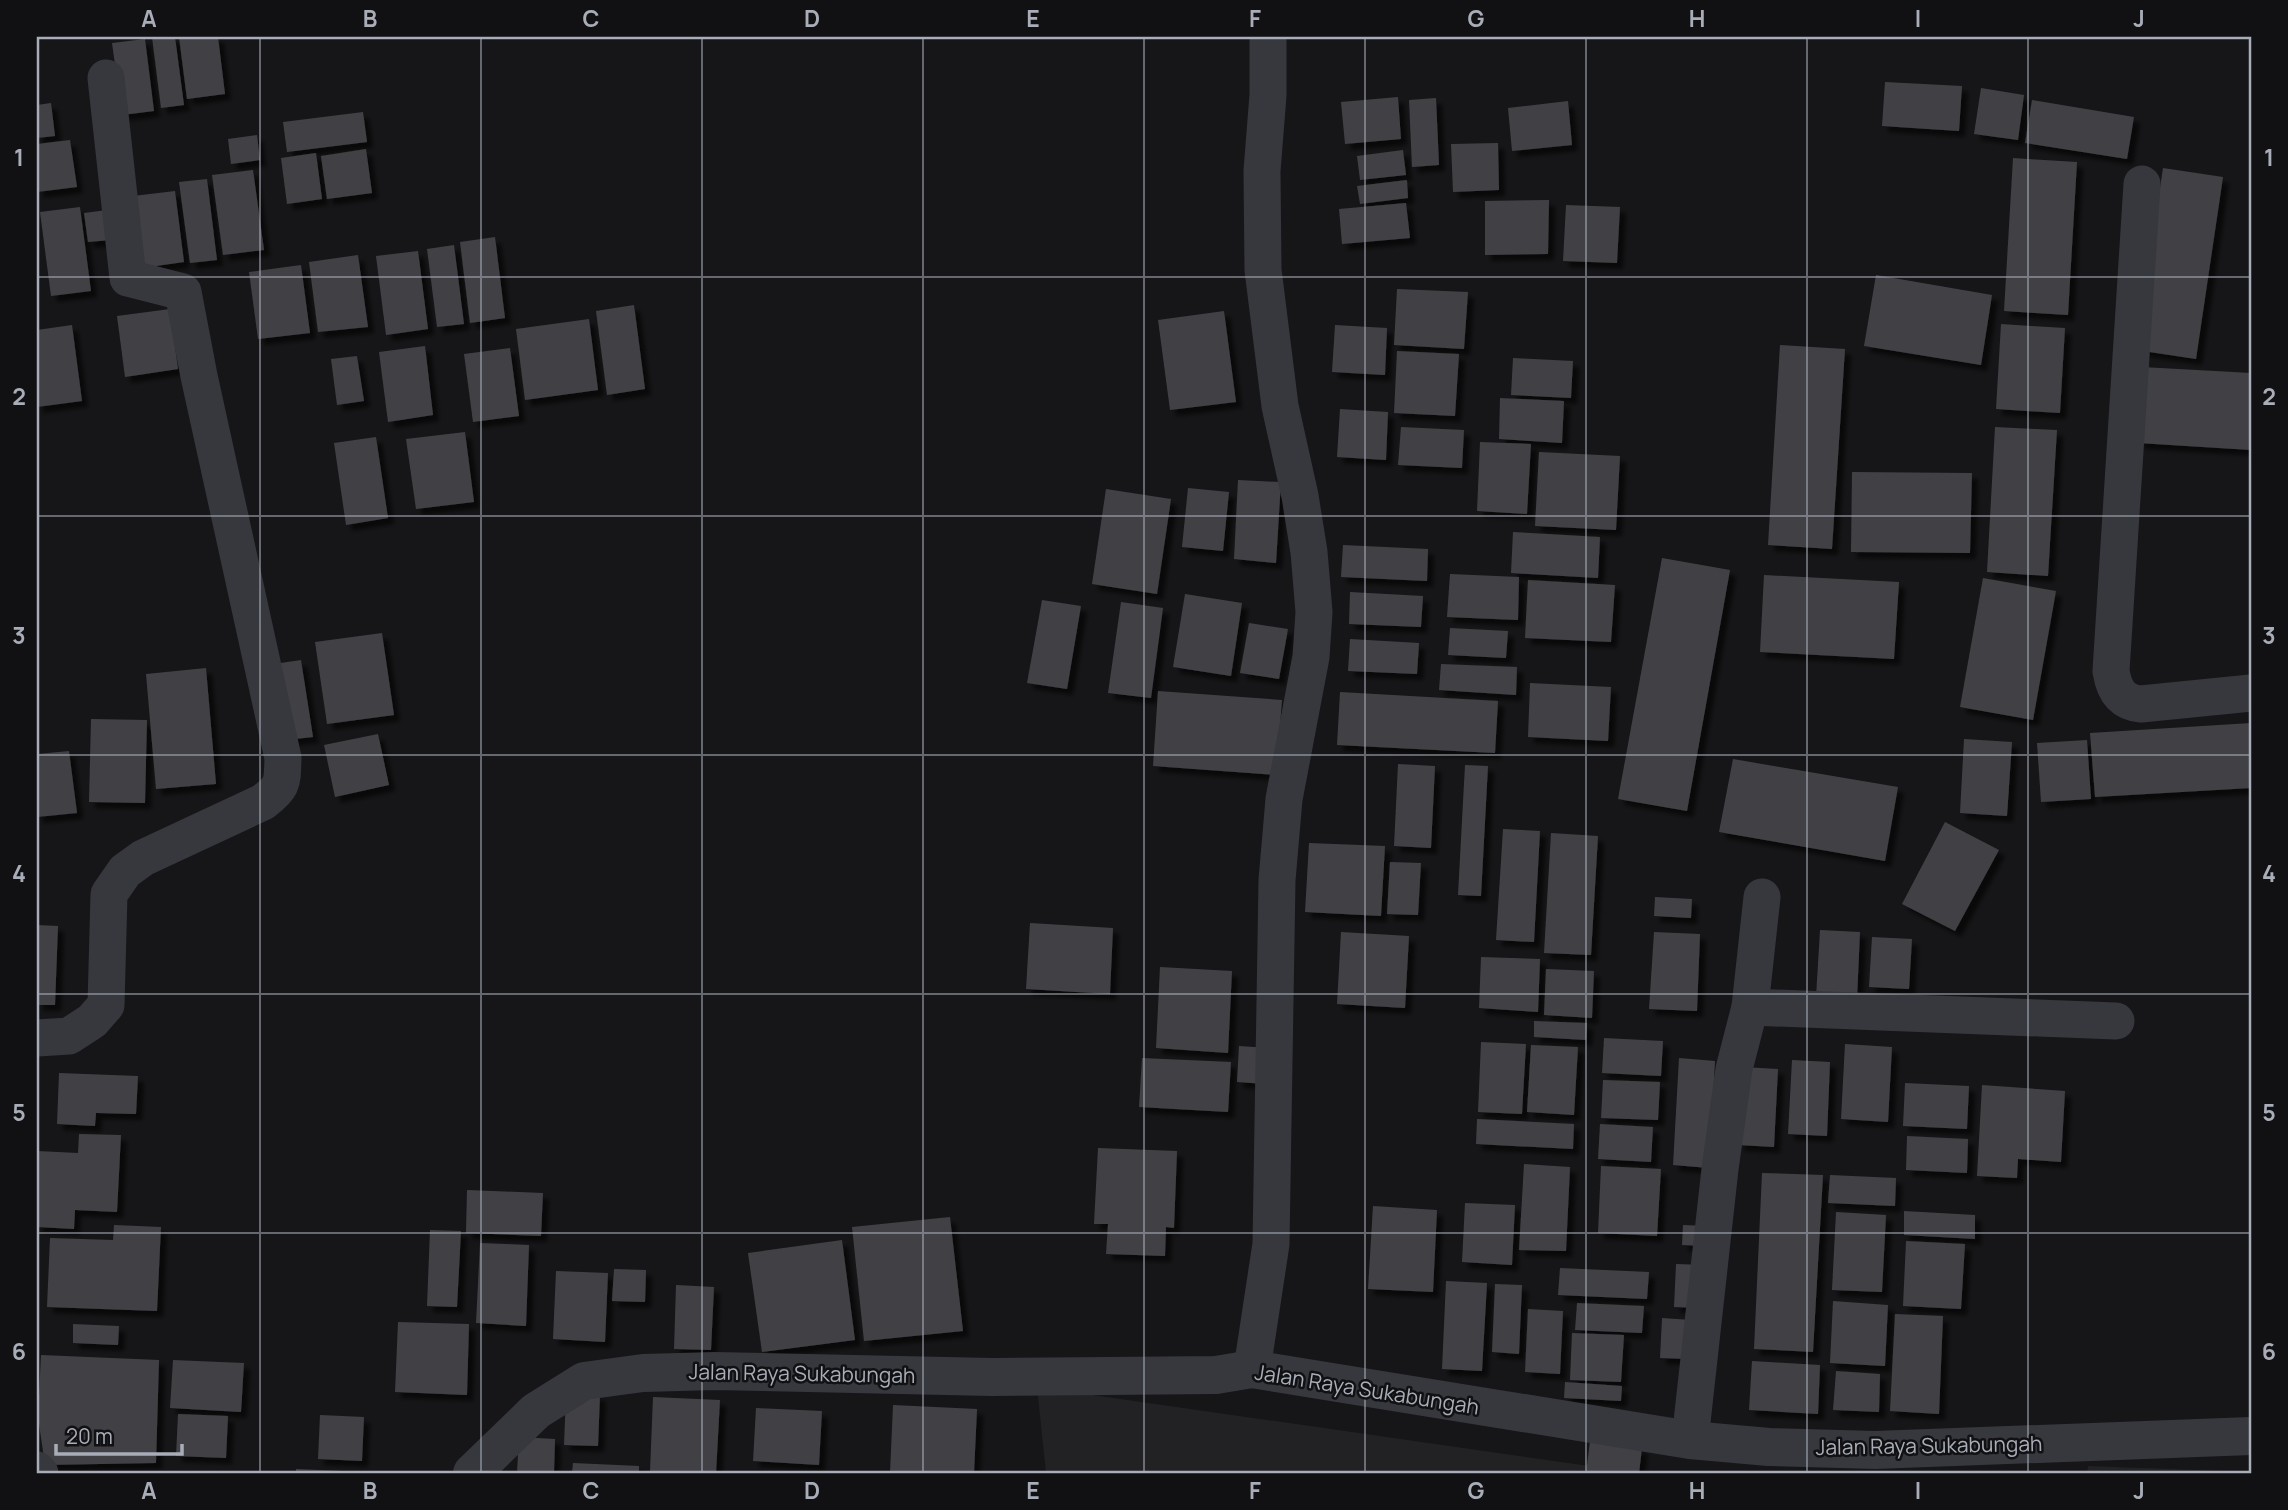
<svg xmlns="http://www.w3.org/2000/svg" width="2288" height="1510" viewBox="0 0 2288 1510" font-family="Manrope,sans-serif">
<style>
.built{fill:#222225}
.building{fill:#404145;filter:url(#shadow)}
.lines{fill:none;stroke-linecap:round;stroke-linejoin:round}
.minor{stroke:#37383d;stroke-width:37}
.tertiary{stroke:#37383d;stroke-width:38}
.grid{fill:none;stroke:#a8adb8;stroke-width:2;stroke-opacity:0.55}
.labels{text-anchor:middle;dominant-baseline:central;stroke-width:5;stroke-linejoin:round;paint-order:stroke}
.street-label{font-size:21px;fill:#a8adb8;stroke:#111113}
.neatline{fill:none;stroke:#a8adb8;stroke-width:2.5}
.grid-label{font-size:23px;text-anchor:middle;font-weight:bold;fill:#a8adb8}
</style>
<defs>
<filter id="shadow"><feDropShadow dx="6" dy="6" stdDeviation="2" flood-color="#0009"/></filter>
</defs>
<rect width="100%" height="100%" fill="#161618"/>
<g class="built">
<polygon points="1037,1387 1638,1473 1046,1473"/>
<polygon points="2088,1466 2251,1472 2251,1473 2087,1473"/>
</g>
<g class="building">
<polygon points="152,37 175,37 184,105 161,108"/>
<polygon points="179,37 218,37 225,94 187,99"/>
<polygon points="145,39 154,111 122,115 112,43"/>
<polygon points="1885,82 1962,86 1959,131 1882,126"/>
<polygon points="1981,88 2024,95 2018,140 1974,134"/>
<polygon points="1398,97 1401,139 1345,144 1341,102"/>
<polygon points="1436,98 1439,165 1412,167 1409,100"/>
<polygon points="2032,100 2134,117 2127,159 2025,143"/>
<polygon points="1568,101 1572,145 1512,151 1508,108"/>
<polygon points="51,103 55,136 37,138 37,105"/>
<polygon points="363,112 367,142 287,152 283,122"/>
<polygon points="257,135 260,160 231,164 228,139"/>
<polygon points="70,140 77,187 37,192 37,144"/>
<polygon points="1498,143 1499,190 1453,192 1451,144"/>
<polygon points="366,149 372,193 327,199 321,156"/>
<polygon points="1403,150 1406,175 1360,180 1357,156"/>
<polygon points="316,153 322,199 287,204 281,158"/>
<polygon points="2013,158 2077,162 2068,315 2004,311"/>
<polygon points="2163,168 2223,177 2196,359 2136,350"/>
<polygon points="253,170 264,250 223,255 212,175"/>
<polygon points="207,179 217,260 190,263 179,182"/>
<polygon points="1407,180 1408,198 1360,204 1357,186"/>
<polygon points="175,191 184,262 142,268 133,196"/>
<polygon points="1549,200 1548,254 1485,255 1485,201"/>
<polygon points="1406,203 1410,238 1342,244 1339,209"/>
<polygon points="1566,205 1620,207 1617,263 1563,261"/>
<polygon points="80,207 91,291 51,296 40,212"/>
<polygon points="107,210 111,240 88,242 84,213"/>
<polygon points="495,237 505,318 470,323 460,242"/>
<polygon points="454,245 464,324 437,327 427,249"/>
<polygon points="418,251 428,329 386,335 376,256"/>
<polygon points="358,255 368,327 318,332 309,262"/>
<polygon points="301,265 310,333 258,339 249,272"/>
<polygon points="1876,275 1992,295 1981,365 1864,346"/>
<polygon points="1397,289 1468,292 1464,349 1394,345"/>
<polygon points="634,305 645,389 607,395 596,311"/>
<polygon points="170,309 178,369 125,377 117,316"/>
<polygon points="1224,311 1236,402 1170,410 1158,320"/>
<polygon points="589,319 598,390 525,400 516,329"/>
<polygon points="2001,324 2065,328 2060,413 1996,409"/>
<polygon points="72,325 82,401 37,407 37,330"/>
<polygon points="1335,325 1387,328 1385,375 1332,372"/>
<polygon points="1780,345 1845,349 1832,549 1768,545"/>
<polygon points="425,346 433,415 388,422 379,352"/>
<polygon points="510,348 519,416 473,422 464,354"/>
<polygon points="1397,351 1459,354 1455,416 1394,413"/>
<polygon points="357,356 364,401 337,405 331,359"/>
<polygon points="1513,358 1573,361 1571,398 1511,395"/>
<polygon points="2142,367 2251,373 2251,450 2138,443"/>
<polygon points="1500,398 1564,401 1562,443 1499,439"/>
<polygon points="1340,409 1388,412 1386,460 1337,457"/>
<polygon points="1401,427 1464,430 1462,468 1398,465"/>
<polygon points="1995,427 2057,430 2048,576 1987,572"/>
<polygon points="465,432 474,502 416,509 406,439"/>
<polygon points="376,437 388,518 346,525 334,443"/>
<polygon points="1480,442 1531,444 1527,514 1477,511"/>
<polygon points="1539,452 1620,456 1616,530 1535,526"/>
<polygon points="1852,472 1972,473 1970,553 1851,552"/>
<polygon points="1238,480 1281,482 1276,563 1234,559"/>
<polygon points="1188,488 1229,492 1223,551 1182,547"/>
<polygon points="1106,489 1171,499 1157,594 1092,584"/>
<polygon points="1513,532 1600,537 1598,578 1511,573"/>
<polygon points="1343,545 1428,549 1427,581 1341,577"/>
<polygon points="1662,558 1730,570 1687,811 1618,799"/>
<polygon points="1450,574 1519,577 1518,620 1447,617"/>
<polygon points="1764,575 1899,582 1894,659 1760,652"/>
<polygon points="1983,578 2056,591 2033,720 1960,707"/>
<polygon points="1528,580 1615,585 1611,642 1525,638"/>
<polygon points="1350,592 1423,596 1421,627 1349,624"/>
<polygon points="1185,594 1242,603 1231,676 1173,667"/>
<polygon points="1042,600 1081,606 1067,689 1027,683"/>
<polygon points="1121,602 1163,608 1151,698 1108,693"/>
<polygon points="1249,623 1288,629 1279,679 1240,673"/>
<polygon points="1450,628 1508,631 1506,658 1448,655"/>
<polygon points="382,633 394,715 327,724 315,642"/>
<polygon points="1350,639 1419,643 1417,674 1348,671"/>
<polygon points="301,660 313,737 286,740 274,664"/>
<polygon points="1441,664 1517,667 1516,695 1439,690"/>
<polygon points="206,668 216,784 156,789 146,674"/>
<polygon points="1530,683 1611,687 1608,741 1528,737"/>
<polygon points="1158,691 1282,700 1276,775 1153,766"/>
<polygon points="1340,692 1498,701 1495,753 1337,745"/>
<polygon points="91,719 147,720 145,803 89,802"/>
<polygon points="2251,723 2251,788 2095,797 2090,733"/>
<polygon points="378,734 389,785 335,797 324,745"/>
<polygon points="1964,739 2012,742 2007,816 1960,813"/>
<polygon points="2087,740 2091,799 2041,802 2037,743"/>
<polygon points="69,751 77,813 37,817 37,754"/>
<polygon points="1733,759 1898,787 1885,861 1719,832"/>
<polygon points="1398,764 1435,766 1431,848 1394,846"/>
<polygon points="1465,765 1488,766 1481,896 1458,895"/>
<polygon points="1945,822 1999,850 1955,931 1902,904"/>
<polygon points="1503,829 1540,831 1534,942 1496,940"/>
<polygon points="1551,833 1598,836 1591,955 1544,953"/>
<polygon points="1309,843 1385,846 1381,916 1305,912"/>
<polygon points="1390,862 1421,863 1418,915 1387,914"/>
<polygon points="1655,897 1692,899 1691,918 1654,916"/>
<polygon points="1030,923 1113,928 1110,994 1026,989"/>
<polygon points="37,925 58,926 55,1005 37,1005"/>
<polygon points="1820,930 1860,932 1857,999 1816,997"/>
<polygon points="1341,932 1409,936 1405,1008 1337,1004"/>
<polygon points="1654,932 1700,934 1697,1011 1649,1009"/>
<polygon points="1872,937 1912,939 1909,989 1869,987"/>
<polygon points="1481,957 1540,959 1538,1012 1479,1008"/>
<polygon points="1160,967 1232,971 1228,1053 1156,1048"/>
<polygon points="1546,969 1594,971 1592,1018 1544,1015"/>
<polygon points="1534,1021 1587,1023 1586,1040 1534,1037"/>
<polygon points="1604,1038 1663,1041 1661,1076 1602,1073"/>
<polygon points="1481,1042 1526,1044 1522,1114 1478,1112"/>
<polygon points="1845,1044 1892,1047 1888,1122 1841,1119"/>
<polygon points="1531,1045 1578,1047 1574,1115 1527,1112"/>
<polygon points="1239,1046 1269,1048 1266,1084 1237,1082"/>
<polygon points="1142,1058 1231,1062 1228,1112 1139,1107"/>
<polygon points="1679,1058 1715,1061 1709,1168 1673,1165"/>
<polygon points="1792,1060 1830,1062 1827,1136 1788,1134"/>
<polygon points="1742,1067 1778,1069 1774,1147 1738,1145"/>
<polygon points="59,1073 138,1076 136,1114 96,1113 95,1126 57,1124"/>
<polygon points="1603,1080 1660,1082 1658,1120 1601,1118"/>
<polygon points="1905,1083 1969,1086 1967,1129 1903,1126"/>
<polygon points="1982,1085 2065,1091 2061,1162 2018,1159 2017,1178 1977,1176"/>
<polygon points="1477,1119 1574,1124 1573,1149 1476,1144"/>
<polygon points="1600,1124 1653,1127 1651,1162 1598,1159"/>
<polygon points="79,1134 121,1135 117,1212 75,1210 74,1229 37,1227 37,1151 78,1153"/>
<polygon points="1907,1136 1968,1139 1967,1173 1906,1170"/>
<polygon points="1098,1148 1177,1151 1174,1228 1166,1227 1165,1256 1106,1254 1108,1224 1094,1224"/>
<polygon points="1524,1164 1570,1167 1566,1251 1519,1250"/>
<polygon points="1601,1166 1661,1169 1657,1236 1598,1233"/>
<polygon points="1762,1173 1823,1175 1813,1352 1754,1349"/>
<polygon points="1830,1175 1896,1178 1895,1206 1828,1203"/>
<polygon points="467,1190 543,1193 541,1236 466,1233"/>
<polygon points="1465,1203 1515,1205 1512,1265 1462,1262"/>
<polygon points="1373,1206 1437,1210 1433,1292 1368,1289"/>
<polygon points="1904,1211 1975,1215 1975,1239 1904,1235"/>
<polygon points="1836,1212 1886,1215 1882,1292 1832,1290"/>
<polygon points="950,1217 963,1331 864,1341 852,1227"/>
<polygon points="114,1225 161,1227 157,1311 47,1307 50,1238 113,1240"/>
<polygon points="1683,1225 1708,1226 1706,1246 1682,1245"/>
<polygon points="430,1230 461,1231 457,1307 427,1306"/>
<polygon points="842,1240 855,1340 762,1352 748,1253"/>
<polygon points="1906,1241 1965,1244 1961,1309 1903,1306"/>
<polygon points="480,1243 529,1245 526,1326 476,1323"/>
<polygon points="1676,1264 1705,1265 1703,1308 1674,1307"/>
<polygon points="1560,1268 1649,1272 1647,1299 1558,1295"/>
<polygon points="614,1269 646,1270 645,1302 612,1301"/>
<polygon points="556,1271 608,1273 605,1342 553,1339"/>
<polygon points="1446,1281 1487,1283 1482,1371 1442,1369"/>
<polygon points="1495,1284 1522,1285 1519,1354 1492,1352"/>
<polygon points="676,1285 714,1287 711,1350 674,1349"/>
<polygon points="1833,1301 1888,1305 1885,1366 1830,1363"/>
<polygon points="1577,1303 1644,1306 1642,1333 1575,1330"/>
<polygon points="1528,1309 1563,1311 1560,1374 1525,1372"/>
<polygon points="1895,1314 1943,1316 1939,1414 1890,1411"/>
<polygon points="1662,1318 1691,1320 1688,1359 1660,1358"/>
<polygon points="398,1322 469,1324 467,1395 395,1392"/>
<polygon points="73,1324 119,1326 118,1345 73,1343"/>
<polygon points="1572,1333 1624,1335 1621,1382 1570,1380"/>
<polygon points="41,1355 159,1360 156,1463 45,1465 38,1417"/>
<polygon points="173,1360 244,1363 241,1412 170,1408"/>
<polygon points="1752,1361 1820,1365 1818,1414 1749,1410"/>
<polygon points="1836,1371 1880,1374 1879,1412 1833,1410"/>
<polygon points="1565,1382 1622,1386 1621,1401 1564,1398"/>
<polygon points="566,1394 600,1395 598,1446 564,1445"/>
<polygon points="653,1397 720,1400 716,1473 650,1472"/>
<polygon points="893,1405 977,1409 974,1473 890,1473"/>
<polygon points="756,1408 822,1411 819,1465 753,1461"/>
<polygon points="178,1414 228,1416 226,1458 176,1456"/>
<polygon points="320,1415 364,1417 362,1461 318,1459"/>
<polygon points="519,1437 555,1439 554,1473 517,1473"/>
<polygon points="1590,1441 1642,1448 1639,1473 1586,1473"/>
<polygon points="573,1463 639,1466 639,1473 572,1473"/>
<polygon points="296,1469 343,1471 343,1473 296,1473"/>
</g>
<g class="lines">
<g class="minor">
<path d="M2142,184L2111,671C2114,690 2121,702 2141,704L2251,693"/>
<polyline points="1750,1007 2116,1021"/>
<path d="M37,1038L69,1036L92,1021L106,1005L109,894L125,871L143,858L263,802C284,786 282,783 283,758L199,376L183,292L128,278L106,78"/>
<polyline points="1252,1369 1271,1244 1277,880 1284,799 1311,657 1314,612 1309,552 1300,496 1280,406 1263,270 1262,171 1268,95 1268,37"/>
<polyline points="1690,1440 1720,1169 1734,1069 1750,1007 1762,897"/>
<polyline points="37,1470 40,1473"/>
</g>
<polyline class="tertiary" points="472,1473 536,1411 584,1381 643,1373 715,1371 992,1377 1107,1376 1216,1375 1252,1369 1690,1440 1769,1447 1875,1450 2251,1436"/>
</g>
<path class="grid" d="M260,37V1473M481,37V1473M702,37V1473M923,37V1473M1144,37V1473M1365,37V1473M1586,37V1473M1807,37V1473M2028,37V1473M37,277H2251M37,516H2251M37,755H2251M37,994H2251M37,1233H2251"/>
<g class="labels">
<g class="street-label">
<text transform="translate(802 1373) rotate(1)">Jalan Raya Sukabungah</text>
<text transform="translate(1367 1389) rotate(9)">Jalan Raya Sukabungah</text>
<text transform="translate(1929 1445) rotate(-1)">Jalan Raya Sukabungah</text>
</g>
</g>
<rect width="2288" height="1510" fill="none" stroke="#111113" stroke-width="77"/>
<path d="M56 1444v10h126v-10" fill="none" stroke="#a8adb8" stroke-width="3.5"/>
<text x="66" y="1444" font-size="21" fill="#a8adb8" stroke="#111113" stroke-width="5" paint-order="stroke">20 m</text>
<rect x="38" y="38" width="2212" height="1434" class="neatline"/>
<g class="grid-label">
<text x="149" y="27">A</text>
<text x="370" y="27">B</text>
<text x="591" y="27">C</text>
<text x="812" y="27">D</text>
<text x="1033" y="27">E</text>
<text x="1255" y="27">F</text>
<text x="1476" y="27">G</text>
<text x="1697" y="27">H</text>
<text x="1918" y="27">I</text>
<text x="2139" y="27">J</text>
<text x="19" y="166">1</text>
<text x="2269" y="166">1</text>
<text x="19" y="405">2</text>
<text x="2269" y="405">2</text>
<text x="19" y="644">3</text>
<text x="2269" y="644">3</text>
<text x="19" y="882">4</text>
<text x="2269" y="882">4</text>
<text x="19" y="1121">5</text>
<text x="2269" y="1121">5</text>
<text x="19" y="1360">6</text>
<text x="2269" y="1360">6</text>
<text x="149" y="1499">A</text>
<text x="370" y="1499">B</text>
<text x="591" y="1499">C</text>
<text x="812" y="1499">D</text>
<text x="1033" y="1499">E</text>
<text x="1255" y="1499">F</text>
<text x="1476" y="1499">G</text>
<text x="1697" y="1499">H</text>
<text x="1918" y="1499">I</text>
<text x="2139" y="1499">J</text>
</g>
</svg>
